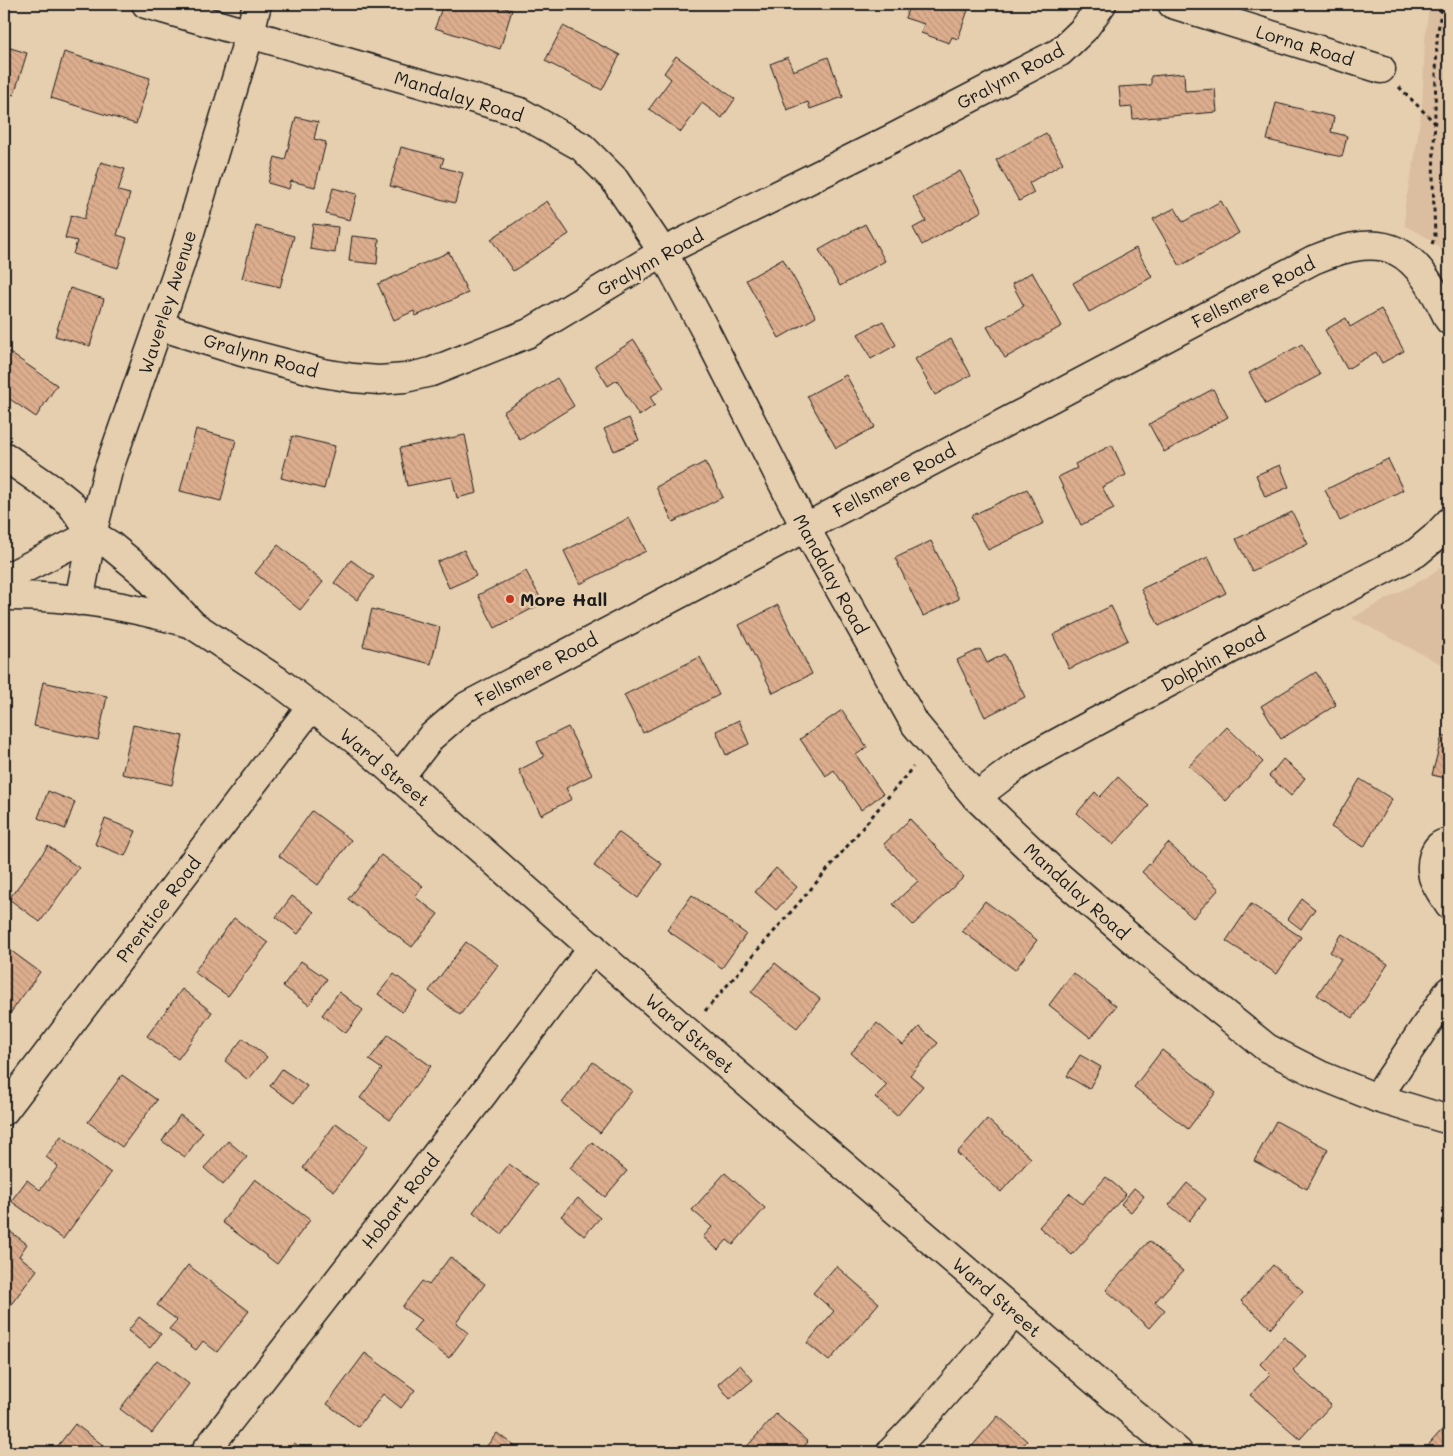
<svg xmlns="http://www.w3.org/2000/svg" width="1453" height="1456" viewBox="0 0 1453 1456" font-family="Mali,sans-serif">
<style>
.built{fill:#dbbea0}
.building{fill:url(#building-back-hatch);stroke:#1c1c1c}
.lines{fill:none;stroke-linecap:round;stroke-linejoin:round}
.street-casing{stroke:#1c1c1c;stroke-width:31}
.secondary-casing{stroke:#1c1c1c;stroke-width:31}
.path{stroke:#1c1c1c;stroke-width:3;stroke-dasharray:4 4;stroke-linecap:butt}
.street{stroke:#e6cfaf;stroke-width:28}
.secondary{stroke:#e6cfaf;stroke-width:28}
.poi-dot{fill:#c8321e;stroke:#e6cfaf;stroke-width:2}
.labels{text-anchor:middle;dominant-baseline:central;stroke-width:5;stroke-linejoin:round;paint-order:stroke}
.street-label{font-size:18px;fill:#1c1c1c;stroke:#e6cfaf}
.poi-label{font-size:18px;font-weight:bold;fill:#1c1c1c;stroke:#e6cfaf;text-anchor:start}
</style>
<defs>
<pattern id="building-back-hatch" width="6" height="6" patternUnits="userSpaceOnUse" patternTransform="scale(1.25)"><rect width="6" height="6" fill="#ddae8e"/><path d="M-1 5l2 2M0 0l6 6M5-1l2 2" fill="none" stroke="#bd957a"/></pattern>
</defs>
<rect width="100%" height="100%" fill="#e6cfaf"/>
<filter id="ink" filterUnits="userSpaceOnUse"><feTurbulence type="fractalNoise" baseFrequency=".02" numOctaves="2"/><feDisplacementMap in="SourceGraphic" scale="10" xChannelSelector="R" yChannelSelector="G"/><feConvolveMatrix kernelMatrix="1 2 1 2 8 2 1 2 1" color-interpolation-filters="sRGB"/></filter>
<g filter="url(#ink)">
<g class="built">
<polygon points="1429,4 1449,4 1449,262 1441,250 1428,238 1405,226 1405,204 1414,161 1422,106 1425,39"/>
<polygon points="1449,561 1449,668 1352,618 1427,577"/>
</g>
<g class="building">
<polygon points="443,4 491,4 512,10 500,49 435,28"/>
<polygon points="559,4 582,4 580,10"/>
<polygon points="910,4 970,4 958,39 952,37 949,43 921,33 924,24 905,18"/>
<polygon points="563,26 620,55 602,90 545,61"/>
<polygon points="4,46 27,53 14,95 4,92"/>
<polygon points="64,52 150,78 136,124 51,98"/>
<polygon points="676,56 735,99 722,118 702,103 681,132 649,109 671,79 664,73"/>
<polygon points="788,57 793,71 828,57 843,97 810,109 808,102 787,110 770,64"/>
<polygon points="1184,73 1185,91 1215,89 1217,112 1133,119 1132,107 1121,108 1119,87 1151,85 1151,76"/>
<polygon points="1276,103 1334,117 1331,132 1347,136 1342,157 1267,140"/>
<polygon points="296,117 318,122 314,139 326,142 315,187 291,181 289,189 268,183 275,157 285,160"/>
<polygon points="1046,133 1063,163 1029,183 1034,193 1019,201 996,160"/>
<polygon points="401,147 444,158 441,167 463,173 455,203 390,186"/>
<polygon points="101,162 125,169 118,191 130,194 117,235 127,238 118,268 73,254 77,241 65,238 71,215 84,219"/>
<polygon points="960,171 982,211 922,245 913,228 926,221 913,197"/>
<polygon points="333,188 357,194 350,220 326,214"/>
<polygon points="547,201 569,234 513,271 491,239"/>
<polygon points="1221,201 1239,233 1180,266 1153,219 1175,208 1183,222"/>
<polygon points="313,224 338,227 335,253 310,249"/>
<polygon points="865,224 885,261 840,286 819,250"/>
<polygon points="256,226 294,236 280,287 242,278"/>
<polygon points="352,236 379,239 377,264 349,261"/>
<polygon points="1136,248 1152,277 1089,312 1073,283"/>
<polygon points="449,252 468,293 416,316 414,311 394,320 378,284"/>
<polygon points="783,259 816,317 779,338 746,280"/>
<polygon points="1032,272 1062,326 1005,358 987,327 1024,306 1012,284"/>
<polygon points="70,288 104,299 90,346 55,336"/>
<polygon points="1381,309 1404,351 1382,363 1376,352 1347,369 1325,330 1346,318 1350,327"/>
<polygon points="883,321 896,345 871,359 858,334"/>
<polygon points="951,339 971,375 935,395 915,359"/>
<polygon points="634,340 664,388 650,397 655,405 639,416 617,380 608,386 595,365"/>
<polygon points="1302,344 1320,375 1266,404 1249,373"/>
<polygon points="7,351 57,385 36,417 4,395 4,356"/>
<polygon points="846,375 875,427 836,448 807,396"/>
<polygon points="557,378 574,406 520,440 503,412"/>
<polygon points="1213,389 1228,417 1164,452 1149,424"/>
<polygon points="629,418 639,440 614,451 604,429"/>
<polygon points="196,429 236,440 221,501 180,491"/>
<polygon points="465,435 477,493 457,498 452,477 407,486 400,448"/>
<polygon points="292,436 335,446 324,489 281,478"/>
<polygon points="1112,445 1126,475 1102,487 1114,509 1081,525 1058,477 1077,468 1075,464"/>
<polygon points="1388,459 1403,490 1340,521 1325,490"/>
<polygon points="705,462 723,497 673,522 656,487"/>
<polygon points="1280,465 1289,487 1265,497 1256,475"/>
<polygon points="1027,489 1044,523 988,550 971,516"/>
<polygon points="1292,512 1308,544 1252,571 1236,539"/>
<polygon points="629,518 646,551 580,584 564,551"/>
<polygon points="931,541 959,599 923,616 895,558"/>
<polygon points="278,545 323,582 300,610 255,573"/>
<polygon points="464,550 476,576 449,588 437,562"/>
<polygon points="1208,557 1226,593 1159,626 1141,589"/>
<polygon points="351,560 374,577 357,600 334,583"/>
<polygon points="526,571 543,603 495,628 478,595"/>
<polygon points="778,605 812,674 773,693 739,625"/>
<polygon points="1111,606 1128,640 1069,669 1053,635"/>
<polygon points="372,609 440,627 431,664 363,646"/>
<polygon points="980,649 987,663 1004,654 1025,697 985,717 957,660"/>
<polygon points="700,657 719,695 643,733 624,695"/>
<polygon points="1316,672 1336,705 1281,739 1261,706"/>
<polygon points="43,682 107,696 98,740 34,726"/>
<polygon points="842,710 867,747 856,755 883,794 861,810 834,770 826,776 800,739"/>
<polygon points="739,720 749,744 726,755 716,731"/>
<polygon points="133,725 183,736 172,785 122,774"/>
<polygon points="568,727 592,775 566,788 572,799 541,815 519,770 544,757 537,742"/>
<polygon points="1227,727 1263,762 1226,801 1189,766"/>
<polygon points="1442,736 1449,738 1449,779 1432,775"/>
<polygon points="1283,759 1305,778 1291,796 1269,776"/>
<polygon points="1118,777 1149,806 1113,845 1077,813 1095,792 1100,797"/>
<polygon points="1360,779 1392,799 1364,847 1331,827"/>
<polygon points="48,791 75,802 65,829 38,818"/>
<polygon points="312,811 351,840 318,885 279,856"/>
<polygon points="105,819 136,831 125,856 95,844"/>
<polygon points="910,819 964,877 913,925 893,904 918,881 884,844"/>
<polygon points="618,832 662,864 638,898 594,866"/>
<polygon points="1168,843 1219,889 1193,918 1142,872"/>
<polygon points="48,846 79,868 40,922 9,899"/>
<polygon points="381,855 423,886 415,897 438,914 412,947 348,899"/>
<polygon points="776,868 797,887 776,910 755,892"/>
<polygon points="692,895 746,934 722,968 667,930"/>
<polygon points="292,896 314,912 298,934 276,917"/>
<polygon points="1302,899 1315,909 1301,929 1288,919"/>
<polygon points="985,901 1037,940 1015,970 962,931"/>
<polygon points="1251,904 1301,937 1277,974 1226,941"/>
<polygon points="234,918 268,943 228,996 194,972"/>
<polygon points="1342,934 1388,964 1353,1018 1317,995 1341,959 1330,952"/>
<polygon points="466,942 498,965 460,1015 429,991"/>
<polygon points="10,950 40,972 9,1015 4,1011 4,959"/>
<polygon points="301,961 327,979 309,1005 283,986"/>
<polygon points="775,963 820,999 797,1028 751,992"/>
<polygon points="1073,973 1116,1006 1091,1038 1049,1005"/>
<polygon points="394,974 418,992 402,1012 378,994"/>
<polygon points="182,989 212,1012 178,1059 147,1036"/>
<polygon points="339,992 363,1010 346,1033 322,1015"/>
<polygon points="877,1023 903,1045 919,1027 938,1043 910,1075 923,1086 897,1116 875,1097 887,1085 851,1053"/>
<polygon points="388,1035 431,1066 390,1120 360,1098 382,1069 369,1060"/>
<polygon points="243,1038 267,1057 248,1080 225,1061"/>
<polygon points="1162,1050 1216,1092 1188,1129 1134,1087"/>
<polygon points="1080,1055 1101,1067 1089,1089 1067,1076"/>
<polygon points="593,1062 632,1091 600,1133 562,1103"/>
<polygon points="282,1069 307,1086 294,1103 270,1086"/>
<polygon points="122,1075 157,1100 122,1147 88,1122"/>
<polygon points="180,1115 203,1132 185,1157 162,1141"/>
<polygon points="987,1119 1031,1158 1001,1192 957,1153"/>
<polygon points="1276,1121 1328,1149 1307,1189 1254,1161"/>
<polygon points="336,1123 367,1146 334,1191 303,1168"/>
<polygon points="61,1136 111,1173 63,1239 11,1201 27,1180 40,1190 58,1166 46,1157"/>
<polygon points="228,1141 247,1157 223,1185 204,1168"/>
<polygon points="592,1142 627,1171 605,1197 570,1168"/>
<polygon points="509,1164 538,1185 501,1234 473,1212"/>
<polygon points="725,1173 765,1208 733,1245 727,1240 718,1250 703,1237 712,1227 692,1210"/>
<polygon points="1106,1177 1126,1194 1072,1255 1039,1227 1069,1193 1082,1204"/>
<polygon points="255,1179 310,1220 277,1264 222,1222"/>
<polygon points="1187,1183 1206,1199 1189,1221 1169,1205"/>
<polygon points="1134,1188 1144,1196 1131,1212 1121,1204"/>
<polygon points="578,1198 600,1218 584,1236 561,1216"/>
<polygon points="4,1227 27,1244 19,1256 37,1270 9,1307 4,1303"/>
<polygon points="1149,1241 1183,1271 1155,1302 1165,1310 1149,1328 1106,1290"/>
<polygon points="450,1257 485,1284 456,1323 468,1333 449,1358 413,1331 421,1320 402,1307 422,1281 429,1285"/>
<polygon points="188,1265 249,1311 217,1352 203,1341 196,1350 169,1329 177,1320 157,1305"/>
<polygon points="1273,1265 1303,1291 1271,1328 1241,1301"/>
<polygon points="836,1266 879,1303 829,1361 807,1343 834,1311 813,1293"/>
<polygon points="139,1317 161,1334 150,1348 128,1331"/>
<polygon points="1284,1337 1306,1356 1293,1371 1331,1405 1300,1439 1250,1395 1270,1374 1260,1364"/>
<polygon points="365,1353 415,1390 401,1408 383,1394 358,1427 327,1404"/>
<polygon points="157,1360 189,1384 152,1433 120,1409"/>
<polygon points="740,1365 753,1380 730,1399 718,1384"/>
<polygon points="776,1414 808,1442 799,1452 742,1452"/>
<polygon points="998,1416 1027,1441 1017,1452 967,1452"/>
<polygon points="1449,1422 1449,1452 1422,1452"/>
<polygon points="75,1424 112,1452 53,1452"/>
<polygon points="497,1433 522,1452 482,1452"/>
<polygon points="294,1443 307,1452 287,1452"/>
</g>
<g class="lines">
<defs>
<g id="street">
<polyline points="146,4 520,112 582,147 614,179 663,252 706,332 805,527 915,724 976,797 1054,872 1140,946 1267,1048 1320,1075 1377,1098 1449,1120"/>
<polyline points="1172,4 1381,69"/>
<polyline points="160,326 242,352 323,373 353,378 379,380 405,378 431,372 529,333 663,252 893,138 1060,52 1084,29 1102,4"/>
<polyline points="4,456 59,494 70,503 92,534"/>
<path d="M399,778L431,737L467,706L1313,260C1390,228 1415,249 1449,320"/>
<polyline points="976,797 1014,768 1031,757 1253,637 1416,553 1434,538 1449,522"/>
<path d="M1449,843C1433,842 1430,864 1433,877C1436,886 1444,897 1449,905"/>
<polyline points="1377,1098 1449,991"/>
<polyline points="4,1111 311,707"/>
<polyline points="205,1452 483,1094 593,947"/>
<polyline points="891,1452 928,1413 1015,1312"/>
</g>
<g id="secondary">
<polyline points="4,579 92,534 110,545 144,573 193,625 278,681 366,748 683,1028 1178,1452"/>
<path d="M4,596C67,595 131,606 192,624"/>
<polyline points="79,601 92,534 108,471 180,265 250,33 257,4"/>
</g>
</defs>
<use href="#street" class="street-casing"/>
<use href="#secondary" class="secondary-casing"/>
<g class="path">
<polyline points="1399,87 1435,123"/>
<polyline points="1432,244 1435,236 1433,182 1437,38 1442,4"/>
<polyline points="705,1011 829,868 913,767"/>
</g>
<use href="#street" class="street"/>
<use href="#secondary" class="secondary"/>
</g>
</g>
<circle class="poi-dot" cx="510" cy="599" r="5"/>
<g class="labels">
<g class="street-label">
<text transform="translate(1305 45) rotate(17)">Lorna Road</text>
<text transform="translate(1010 76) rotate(-28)">Gralynn Road</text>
<text transform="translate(459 96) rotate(17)">Mandalay Road</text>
<text transform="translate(650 262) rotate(-29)">Gralynn Road</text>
<text transform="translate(1253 292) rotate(-27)">Fellsmere Road</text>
<text transform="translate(167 302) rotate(-72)">Waverley Avenue</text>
<text transform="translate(261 355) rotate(16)">Gralynn Road</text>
<text transform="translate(894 480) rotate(-28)">Fellsmere Road</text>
<text transform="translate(831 574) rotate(61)">Mandalay Road</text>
<text transform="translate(1213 659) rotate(-28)">Dolphin Road</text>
<text transform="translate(536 669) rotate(-28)">Fellsmere Road</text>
<text transform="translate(385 767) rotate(40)">Ward Street</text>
<text transform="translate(1077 891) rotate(42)">Mandalay Road</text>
<text transform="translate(158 909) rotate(-53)">Prentice Road</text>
<text transform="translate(690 1033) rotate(41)">Ward Street</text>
<text transform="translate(400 1201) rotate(-52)">Hobart Road</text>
<text transform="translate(997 1297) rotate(41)">Ward Street</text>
</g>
<g class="poi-label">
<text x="520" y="599">More Hall</text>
</g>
</g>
<rect width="1453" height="1456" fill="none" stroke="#e6cfaf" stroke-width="20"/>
<rect x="10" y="10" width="1433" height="1436" fill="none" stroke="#1c1c1c" stroke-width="2" filter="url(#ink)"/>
</svg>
